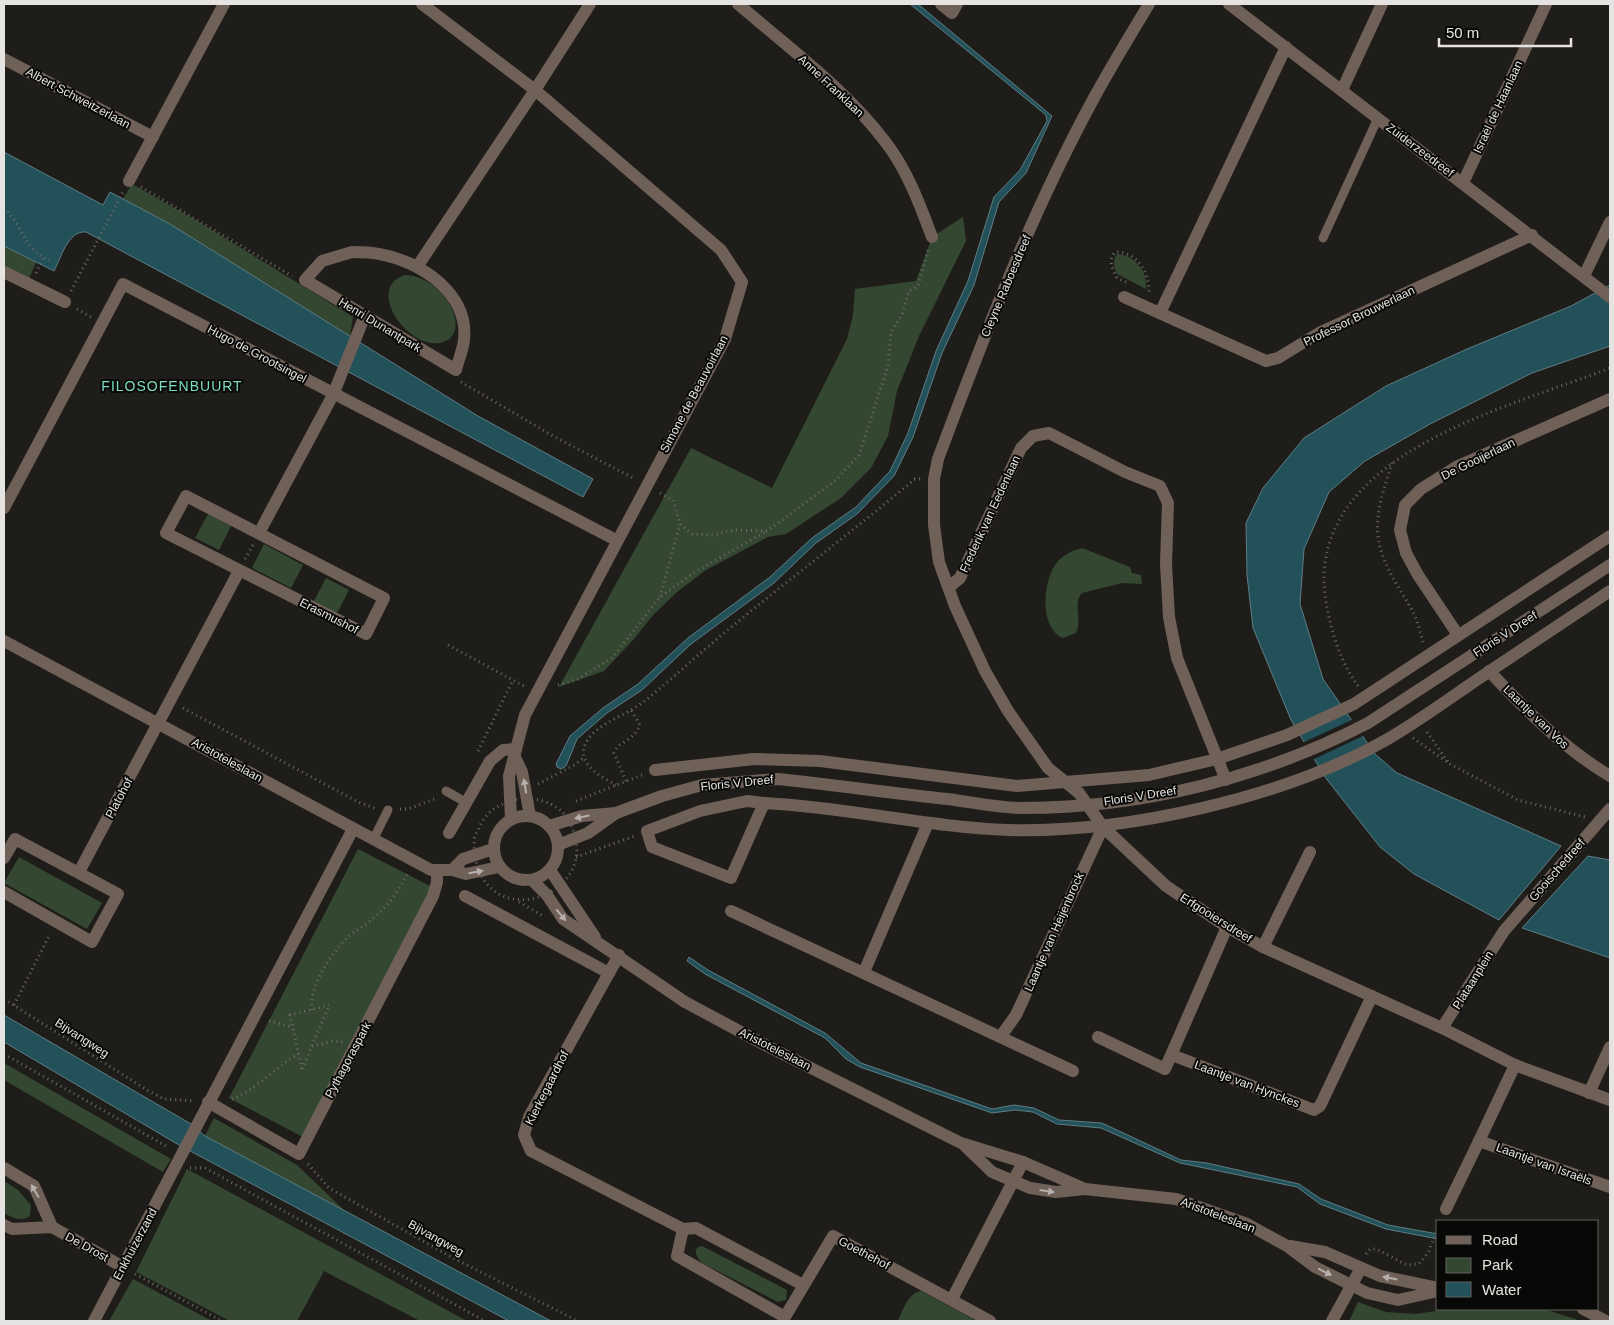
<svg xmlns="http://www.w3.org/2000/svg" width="1614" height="1325" viewBox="0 0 1614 1325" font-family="Helvetica,sans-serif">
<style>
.green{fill:#344831}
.water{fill:#23515a;stroke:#5e7d83}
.pier{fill:#1f1d1a}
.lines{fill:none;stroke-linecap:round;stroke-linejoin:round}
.path{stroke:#6c6a67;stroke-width:3;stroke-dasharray:1 4;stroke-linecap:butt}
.service{stroke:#6f6058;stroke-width:9}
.pedestrian{stroke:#6f6058;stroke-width:12}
.minor{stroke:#6f6058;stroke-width:12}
.tertiary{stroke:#6f6058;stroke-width:12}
.oneway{fill:#b6afab}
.labels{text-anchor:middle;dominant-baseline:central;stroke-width:4;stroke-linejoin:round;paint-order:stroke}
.street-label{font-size:12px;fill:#e6e4e2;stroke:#080806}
.neighbourhood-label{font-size:14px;letter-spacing:1px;fill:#7ddcc1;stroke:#080806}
</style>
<rect width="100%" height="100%" fill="#1f1d1a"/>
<g class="green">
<polygon points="132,184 194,219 353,317 350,336 170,224 123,199"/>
<polygon points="963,217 966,241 919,336 897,391 888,436 871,468 841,498 786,534 768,537 706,570 677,592 653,615 634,639 604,671 559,687 691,448 772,488 847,339 853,315 855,289 916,281 932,237"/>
<polygon points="4,246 36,262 29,279 4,266"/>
<path d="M1117,254C1134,255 1148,271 1146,289L1117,274C1114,267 1112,261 1117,254Z"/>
<path d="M405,275C445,276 476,337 439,343C406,348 365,287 405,275Z"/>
<polygon points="208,514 231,526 219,550 195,538"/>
<polygon points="264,544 303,565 291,588 252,568"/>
<path d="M1082,548L1130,567L1132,573L1141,575L1142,584L1122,583L1082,593C1072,604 1083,619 1076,633L1063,638C1038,628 1043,577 1058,561C1065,554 1072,551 1082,548Z"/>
<polygon points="326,578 349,590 337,613 314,601"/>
<polygon points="358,849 432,887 303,1137 229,1098"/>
<polygon points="19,857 102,903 87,929 4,883"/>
<polygon points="4,1063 171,1159 163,1172 4,1080"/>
<polygon points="214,1118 297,1165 346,1212 205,1136"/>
<polygon points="187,1169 467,1321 420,1321 324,1271 297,1321 230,1321 136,1272"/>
<path d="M4,1181L18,1190L31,1205L30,1216C21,1222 13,1218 4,1213Z"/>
<path d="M702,1246L787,1290L786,1300L778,1302L702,1263C698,1258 694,1254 697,1248Z"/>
<polygon points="133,1279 212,1321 109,1321"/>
<path d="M921,1291L973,1319L974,1321H898C903,1310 908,1293 921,1291Z"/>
<polygon points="1358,1302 1386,1312 1416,1314 1448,1309 1544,1309 1581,1321 1349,1321"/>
</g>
<g class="water">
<polygon points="910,4 918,4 1052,116 1026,173 999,202 974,285 942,353 913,437 894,476 857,514 816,543 774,583 691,644 642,690 607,713 577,739 566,766 561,769 557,767 556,764 570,736 603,708 638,684 688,638 770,577 812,538 856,507 890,471 908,433 936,351 968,281 994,197 1020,170 1047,121 1046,115"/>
<path d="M4,152L103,205L110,192L170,224L478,416L593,479L583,497L86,232C68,230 61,258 54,271L4,246Z"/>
<polygon points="1610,285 1610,346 1532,373 1430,424 1365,461 1329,492 1304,549 1300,604 1323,679 1375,754 1397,773 1561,846 1499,920 1414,874 1380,847 1325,777 1291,720 1253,628 1247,575 1246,523 1263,488 1304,438 1386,386 1467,349 1571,306"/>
<polygon points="1588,856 1610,860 1610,958 1522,928"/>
<polygon points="689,957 708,970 825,1033 861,1063 992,1109 1014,1105 1034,1108 1059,1120 1102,1123 1181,1160 1207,1163 1299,1184 1321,1199 1388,1225 1438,1234 1438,1239 1386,1229 1320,1204 1297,1187 1180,1163 1101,1128 1057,1124 1033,1112 1015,1110 992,1113 860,1067 846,1059 825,1038 705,974 687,961"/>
<polygon points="4,1015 191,1124 205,1136 551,1321 509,1321 179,1145 4,1042"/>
</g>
<polygon class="pier" points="1354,719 1365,735 1312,760 1302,743"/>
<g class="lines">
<g class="path">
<polyline points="141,187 292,276"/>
<path d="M4,208C26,229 21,248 51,261"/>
<polyline points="36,273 43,258"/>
<path d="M1126,282L1117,278C1112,268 1108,261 1115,252C1137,252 1149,271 1149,292"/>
<polyline points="71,291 123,192"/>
<polyline points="77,309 91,317"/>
<polyline points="461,382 553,436 635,479"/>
<polyline points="4,454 6,455"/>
<path d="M1392,463C1387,481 1379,500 1378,519C1374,554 1396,582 1412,610C1417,620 1420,631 1423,642"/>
<polyline points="660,493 673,500 680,524 692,534 713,535 734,530 767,531 836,480 859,455 888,366 891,332 902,315 909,291 918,286 928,250"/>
<polyline points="245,559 253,545"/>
<polyline points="660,597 680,524"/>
<polyline points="448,645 524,686"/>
<polyline points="558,685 578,679 613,657 660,597 695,572 767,531"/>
<path d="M1358,686C1340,661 1331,632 1326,602C1302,455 1509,408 1610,368"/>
<polyline points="183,708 358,802 377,809"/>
<polyline points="1427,732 1448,762"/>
<polyline points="1413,738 1450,764 1518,800 1585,817"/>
<polyline points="478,751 513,680"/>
<path d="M626,781L614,753C618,741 632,743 640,725L631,710"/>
<polyline points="538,784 576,764 585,756"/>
<path d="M616,785C600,776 574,763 587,741C596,724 631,713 646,700C674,677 701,652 729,629C791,578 854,530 915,479H921"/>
<path d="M527,798C547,800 564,807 572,827C603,899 476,939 474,843C473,838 477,833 479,828C488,807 505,801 527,798Z"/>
<polyline points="576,801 642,775"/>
<polyline points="400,809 408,809 437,798"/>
<polyline points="576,857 635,836"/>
<polyline points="519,902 543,916"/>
<polyline points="4,999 147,1090 164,1099 195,1101"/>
<polyline points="14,1005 50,934"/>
<path d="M312,1010C308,987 332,952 348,937C357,929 368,924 376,916C390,904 399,889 408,873"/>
<polyline points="269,1021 292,1027"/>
<polyline points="312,1046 333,1041 343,1042"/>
<polyline points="4,1054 166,1146 168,1149"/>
<polyline points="302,1069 290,1015 329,1005"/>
<polyline points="302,1069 329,1006"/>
<path d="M232,1099C252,1093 277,1066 298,1054"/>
<polyline points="308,1164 329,1188 453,1258 578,1321"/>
<polyline points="190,1168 205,1168 485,1321"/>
<polyline points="1366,1254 1370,1249 1376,1249 1407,1265 1419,1264 1428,1253 1438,1229"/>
<polyline points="135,1274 222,1321"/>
</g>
<g class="service">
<polyline points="1323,238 1378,118"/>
<polyline points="446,791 467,803"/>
<polyline points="373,840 388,810"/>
</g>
<polyline class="pedestrian" points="4,272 65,302"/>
<g class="minor">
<polyline points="422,4 535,90 721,250 742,282 725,339 525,715 509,776 511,819"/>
<path d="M738,4C789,48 847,90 887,144C908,172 920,205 932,237"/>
<polyline points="941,4 952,13 957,4"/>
<path d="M1149,4C1131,34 1112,65 1095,96C1032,211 984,336 938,459L934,479V525L939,562L955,606L985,671L1008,711L1048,768L1079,793L1103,827L1166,886L1227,927L1263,947L1442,1028L1515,1065L1610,1100"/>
<polyline points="1229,4 1610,297"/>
<polyline points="4,59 153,137"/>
<polyline points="1342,90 1382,4"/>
<polyline points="129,181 224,4"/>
<polyline points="1463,183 1546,4"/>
<path d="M352,252C361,252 370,252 379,254C420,261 469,293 464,340C463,350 458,361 456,370L305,280L322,261Z"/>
<polyline points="417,267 535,90 590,4"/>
<polyline points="1584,276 1610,222"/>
<polyline points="1124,297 1266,361 1278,358 1319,333 1532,235"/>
<polyline points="1160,313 1286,47"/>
<polygon points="186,496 384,598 366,634 166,533"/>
<polyline points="4,508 123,284 616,540"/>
<polyline points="259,533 333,395 365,315"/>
<polyline points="949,587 960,578 1021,448 1033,436 1049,433 1125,472 1160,486 1168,503 1166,564 1169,617 1177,658 1226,780"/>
<polyline points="1458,635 1418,575 1406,553 1400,530 1405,505 1421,489 1456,467 1610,399"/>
<polyline points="4,641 431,870 452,870 466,874 499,867"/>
<path d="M1489,671C1527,711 1563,748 1610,776"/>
<polyline points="515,757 522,772 530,816"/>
<polyline points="655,770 754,759 820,761 1017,786 1149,775 1217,759 1287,735 1354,704 1610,536"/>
<polygon points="747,801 764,803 731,878 652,847 647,831 700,811"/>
<path d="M764,803C846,807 926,827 1009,830C1126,833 1283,798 1386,740C1419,721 1450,698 1481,677C1524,648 1567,620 1610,591"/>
<polyline points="449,833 490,761 503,750 516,749"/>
<polyline points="4,858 15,839 118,894 92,942 4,892"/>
<polyline points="452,870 463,859 493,849"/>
<polyline points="79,872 239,571"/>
<polyline points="465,896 609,973"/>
<polyline points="731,911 1073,1071"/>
<polyline points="1263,947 1310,852"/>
<polyline points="619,955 529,1117 524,1135 531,1151 683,1229 696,1228 803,1285"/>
<polyline points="864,972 928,823"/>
<polyline points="1442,1028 1504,931 1610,809"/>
<polyline points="1001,1036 1016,1015 1103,827"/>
<polyline points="1098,1037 1165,1069 1227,927"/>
<polyline points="1172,1055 1314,1110 1320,1106 1372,996"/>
<polyline points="1515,1065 1479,1141 1610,1187"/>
<polyline points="1589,1093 1610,1047"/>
<polyline points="208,1102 299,1154 433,896 437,882 437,870"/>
<polyline points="4,1168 34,1186 52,1227"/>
<polyline points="1446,1209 1479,1141"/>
<polyline points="4,1225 12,1229 52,1227 123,1267"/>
<polyline points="683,1229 677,1256 785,1317 833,1236 990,1321"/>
<polyline points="952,1299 1023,1162"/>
<polyline points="94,1321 353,829"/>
<polyline points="1332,1321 1361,1268"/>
</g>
<g class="tertiary">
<circle cx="526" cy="848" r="32"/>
<path d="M549,826L582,816L616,813L662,796L702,785L778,779C834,785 891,793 947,799C972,802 997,808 1022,808C1142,808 1262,778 1368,723L1610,565"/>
<polyline points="558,845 588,833 616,813"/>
<polyline points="550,870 595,937"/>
<polyline points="532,880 547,895 563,919 685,1002 769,1047 961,1143 1023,1162 1085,1189"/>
<polyline points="965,1146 992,1172 1030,1188 1056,1192 1085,1189 1176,1199 1247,1224 1287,1246 1315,1267 1367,1293 1398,1300 1438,1291"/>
<polyline points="1290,1246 1325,1252 1380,1276 1438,1288"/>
<polyline points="1583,1309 1606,1321"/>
</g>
</g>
<defs><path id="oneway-solid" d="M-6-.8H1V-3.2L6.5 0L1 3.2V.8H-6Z" transform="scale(1.25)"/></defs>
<g class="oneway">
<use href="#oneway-solid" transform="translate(525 786) rotate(-100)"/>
<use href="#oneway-solid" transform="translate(582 817) rotate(169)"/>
<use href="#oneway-solid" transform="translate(476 872) rotate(-10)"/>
<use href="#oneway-solid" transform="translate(561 915) rotate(50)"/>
<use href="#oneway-solid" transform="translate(35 1191) rotate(-121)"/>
<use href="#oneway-solid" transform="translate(1047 1191) rotate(8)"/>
<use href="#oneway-solid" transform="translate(1325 1272) rotate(26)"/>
<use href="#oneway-solid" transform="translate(1390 1278) rotate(-169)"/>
</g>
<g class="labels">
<g class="street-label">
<text transform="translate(831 86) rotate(43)">Anne Franklaan</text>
<text transform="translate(78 98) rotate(28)">Albert Schweitzerlaan</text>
<text transform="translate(1498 107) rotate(-65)">Israël de Haanlaan</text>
<text transform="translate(1420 150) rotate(37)">Zuiderzeedreef</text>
<text transform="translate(1006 286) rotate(-67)">Cleyne Raboesdreef</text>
<text transform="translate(1359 316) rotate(-26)">Professor Brouwerlaan</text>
<text transform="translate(380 325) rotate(31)">Henri Dunantpark</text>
<text transform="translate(257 354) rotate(28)">Hugo de Grootsingel</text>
<text transform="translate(694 394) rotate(-62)">Simone de Beauvoirlaan</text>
<text transform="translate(1478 459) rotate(-26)">De Gooijerlaan</text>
<text transform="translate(990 514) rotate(-65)">Frederik van Eedenlaan</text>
<text transform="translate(329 616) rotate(27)">Erasmushof</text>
<text transform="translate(1505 634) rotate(-33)">Floris V Dreef</text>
<text transform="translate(1536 717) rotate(44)">Laantje van Vos</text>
<text transform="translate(227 760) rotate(29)">Aristoteleslaan</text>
<text transform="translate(737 783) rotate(-6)">Floris V Dreef</text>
<text transform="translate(1140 796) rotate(-9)">Floris V Dreef</text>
<text transform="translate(119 798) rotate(-62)">Platohof</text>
<text transform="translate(1557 870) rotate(-49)">Gooischedreef</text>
<text transform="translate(1216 918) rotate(32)">Erfgooiersdreef</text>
<text transform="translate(1054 932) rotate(-66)">Laantje van Heijenbrock</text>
<text transform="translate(1473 980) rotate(-58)">Plataanplein</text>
<text transform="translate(82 1038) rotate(33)">Bijvangweg</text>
<text transform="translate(775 1049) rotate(27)">Aristoteleslaan</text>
<text transform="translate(348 1060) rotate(-62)">Pythagoraspark</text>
<text transform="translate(1247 1084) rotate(21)">Laantje van Hynckes</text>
<text transform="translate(547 1088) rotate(-63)">Kierkegaardhof</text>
<text transform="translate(1544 1164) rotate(20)">Laantje van Israëls</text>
<text transform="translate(1218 1215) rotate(21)">Aristoteleslaan</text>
<text transform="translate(436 1238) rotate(29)">Bijvangweg</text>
<text transform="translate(135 1244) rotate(-62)">Enkhuizerzand</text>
<text transform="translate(87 1247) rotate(29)">De Drost</text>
<text transform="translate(864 1253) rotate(28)">Goethehof</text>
</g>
<g class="neighbourhood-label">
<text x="172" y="386">FILOSOFENBUURT</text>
</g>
</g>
<rect width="1614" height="1325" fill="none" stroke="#e6e4e2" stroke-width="10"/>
<rect x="1436" y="1220" width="162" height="90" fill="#080806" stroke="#61605e"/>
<rect x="1446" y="1236" width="25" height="8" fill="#6f6058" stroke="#61605e"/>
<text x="1482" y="1245" font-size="15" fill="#e6e4e2">Road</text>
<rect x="1446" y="1258" width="25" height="15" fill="#344831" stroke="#61605e"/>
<text x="1482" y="1270" font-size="15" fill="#e6e4e2">Park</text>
<rect x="1446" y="1282" width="25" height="15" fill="#23515a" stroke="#61605e"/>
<text x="1482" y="1295" font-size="15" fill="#e6e4e2">Water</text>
<path d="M1439 38v8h132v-8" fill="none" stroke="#e6e4e2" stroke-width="2.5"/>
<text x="1446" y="38" font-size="15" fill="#e6e4e2" stroke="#080806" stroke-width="4" paint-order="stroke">50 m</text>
</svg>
